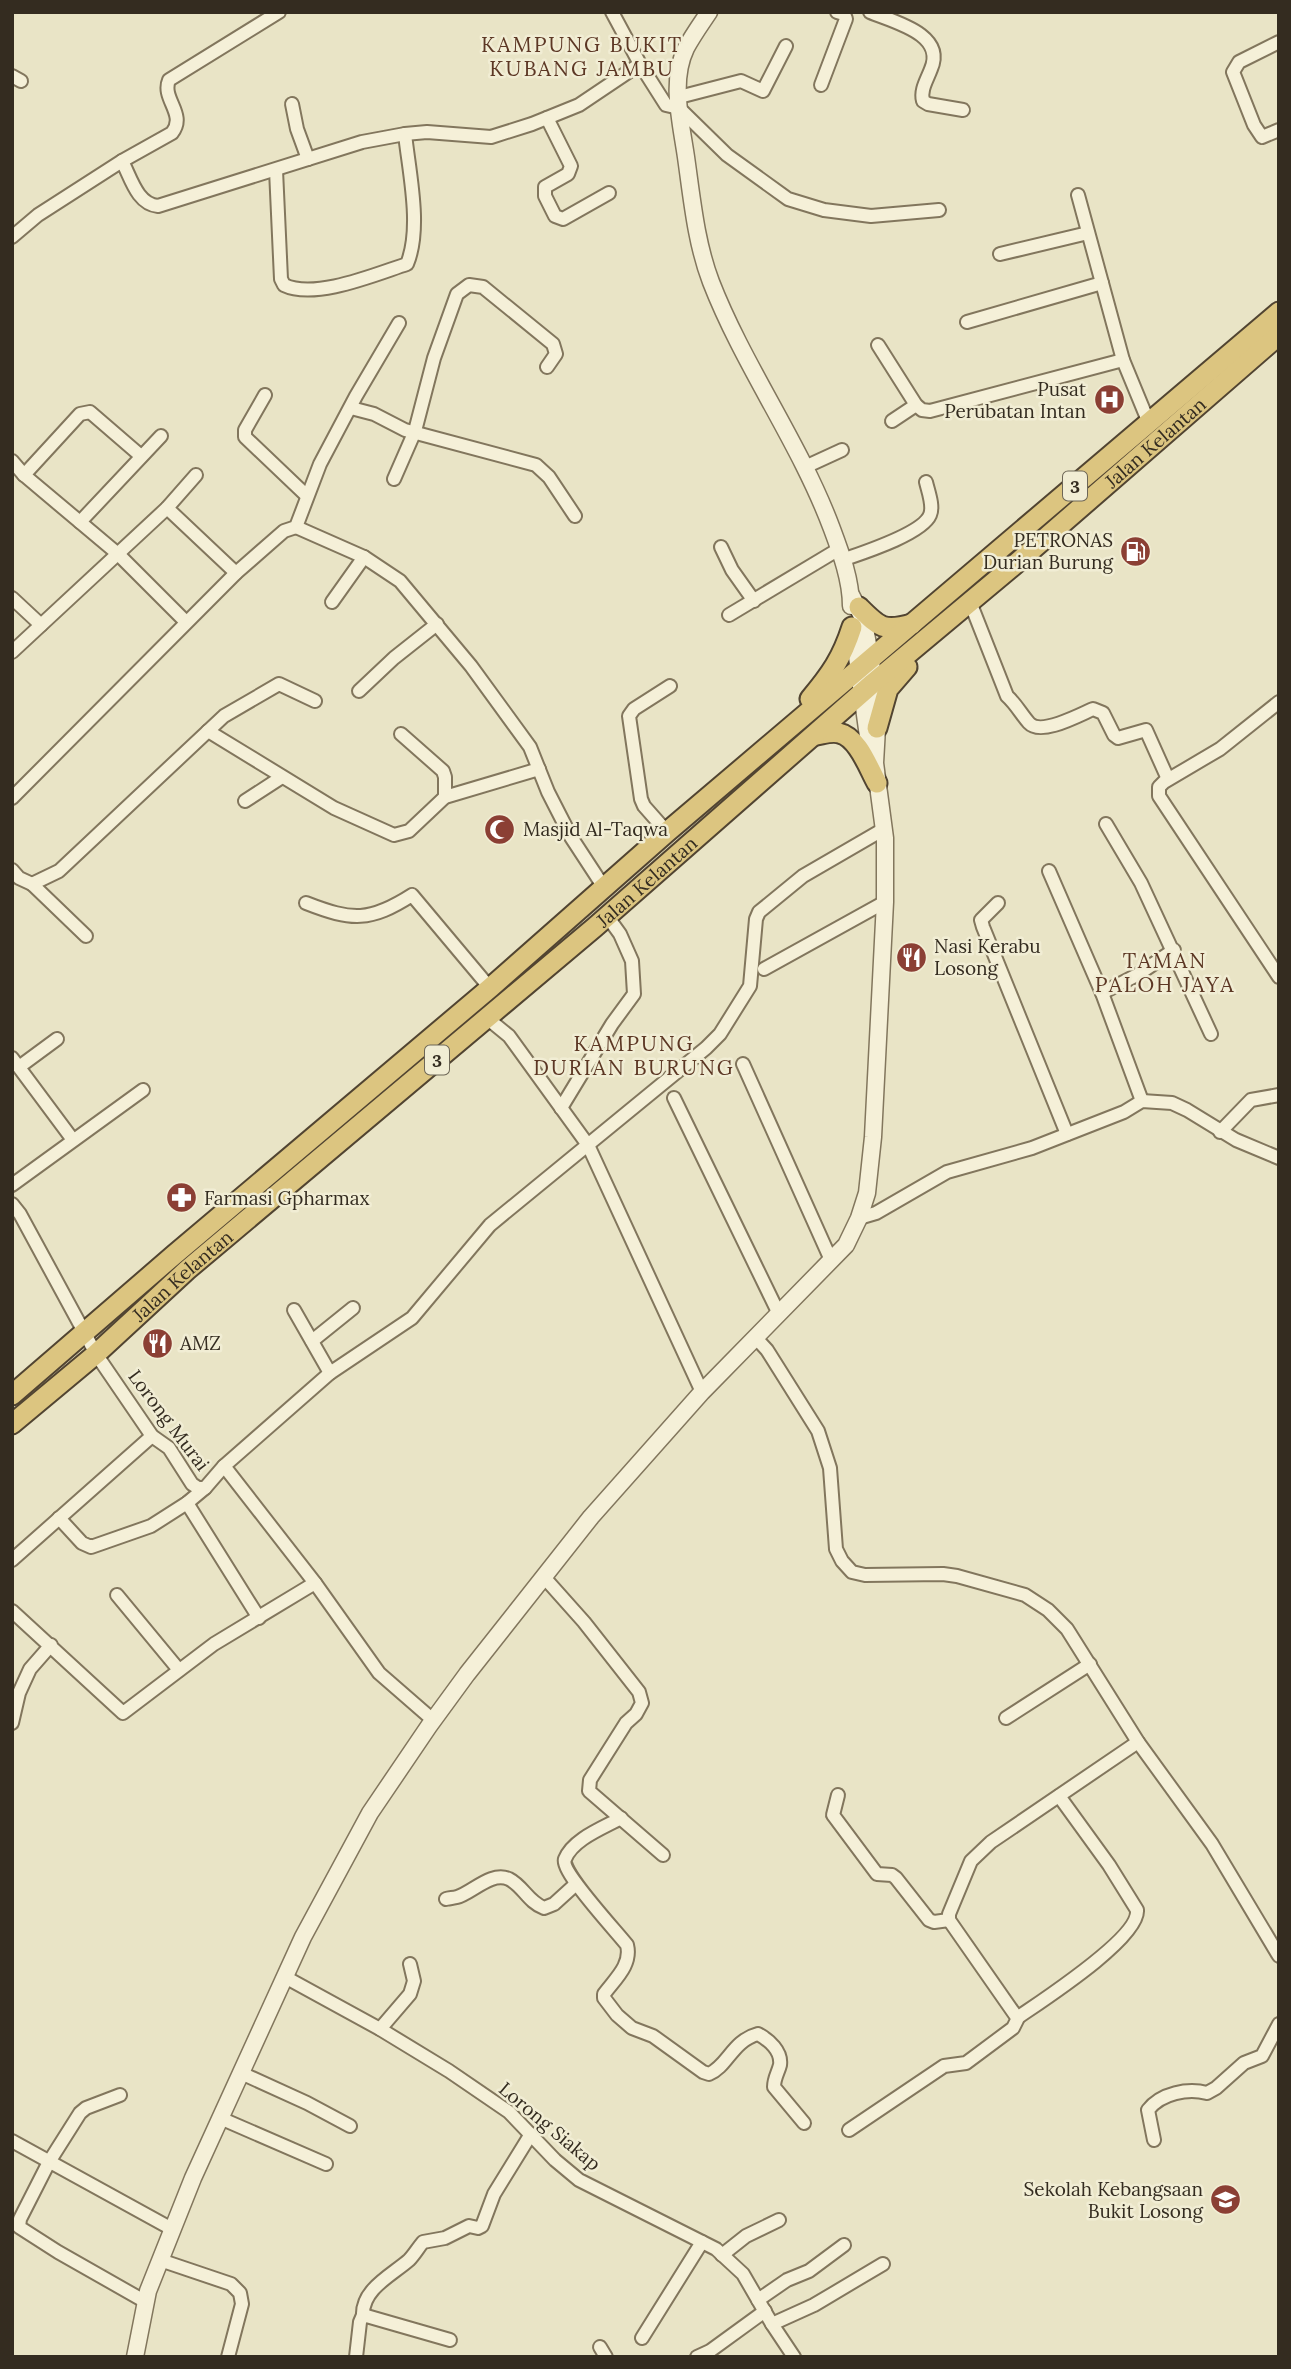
<svg xmlns="http://www.w3.org/2000/svg" width="1291" height="2369" viewBox="0 0 1291 2369" font-family="Lora,serif">
<style>
.lines{fill:none;stroke-linecap:round;stroke-linejoin:round}
.minor-casing{stroke:#82765d;stroke-width:16}
.tertiary-casing{stroke:#82765d;stroke-width:19}
.trunk-casing{stroke:#514431;stroke-width:23}
.minor{stroke:#f5f0d8;stroke-width:12}
.tertiary{stroke:#f5f0d8;stroke-width:16}
.trunk{stroke:#dcc580;stroke-width:19}
.labels{text-anchor:middle;dominant-baseline:central;stroke-width:5;stroke-linejoin:round;paint-order:stroke}
.shield{fill:#f1edd4;stroke:#6d6656;stroke-width:2}
.shield-label{font-size:18px;font-weight:bold;fill:#342c20}
.poi-label{font-size:19px;fill:#342c20;stroke:#f1edd4;text-anchor:start}
.street-label{font-size:19px;fill:#342c20;stroke:#f1edd4}
.neighbourhood-label{font-size:21px;letter-spacing:2px;fill:#5c3724;stroke:#f1edd4}
</style>
<rect width="100%" height="100%" fill="#e9e4c6"/>
<g class="lines">
<defs>
<g id="minor">
<polyline points="612,12 640,64 666,105 679,108 727,155 788,199 824,210 871,216 939,210"/>
<path d="M870,12C894,22 946,34 931,69C927,80 920,90 923,101L928,104L963,110"/>
<polyline points="1279,42 1239,62 1233,72 1254,125 1262,137 1279,130"/>
<polyline points="12,76 21,81"/>
<polyline points="821,85 846,19 844,14 837,12"/>
<polyline points="679,97 741,81 763,91 786,46"/>
<polyline points="292,104 297,129 308,159"/>
<polyline points="547,118 571,166 568,174 545,187 545,196 555,216 563,219 609,193"/>
<path d="M122,161L172,133C187,114 161,99 169,80L279,12"/>
<path d="M276,170L281,279L284,285C315,300 376,274 407,264C422,228 409,172 405,134"/>
<polyline points="1078,195 1123,360 1149,423"/>
<path d="M12,237L38,215L122,161C131,178 137,204 158,206L362,142L405,134L427,132L491,137L532,124L579,105L640,64"/>
<polyline points="1000,254 1088,233"/>
<polyline points="967,322 1102,283"/>
<polyline points="878,345 916,405 922,410 930,411 1123,360"/>
<polyline points="265,395 245,430 245,437 307,496"/>
<polyline points="351,408 374,414 405,430 536,465 549,477 575,516"/>
<polyline points="892,421 916,405"/>
<polyline points="12,461 24,475 118,554 186,622"/>
<polyline points="805,467 842,450"/>
<polyline points="24,475 80,414 90,412 141,456"/>
<polyline points="394,479 415,431 434,358 457,294 469,285 483,287 553,344 556,354 547,367"/>
<polyline points="167,508 236,573"/>
<polyline points="80,522 161,436"/>
<polyline points="296,527 364,557 400,581 471,666 530,747 548,792 571,837 605,889"/>
<polyline points="721,547 732,570 754,601"/>
<path d="M842,560C862,553 922,534 930,515C934,506 928,491 926,482"/>
<polyline points="12,598 41,625"/>
<polyline points="332,602 364,557"/>
<path d="M970,602L1007,696C1016,704 1021,714 1029,723C1041,736 1079,715 1093,709L1103,713L1114,735L1118,738L1146,730L1168,779"/>
<polyline points="729,615 839,549"/>
<polyline points="12,652 167,508 196,475"/>
<polyline points="359,691 394,658 437,624"/>
<polyline points="1279,702 1220,749 1164,782 1159,787 1159,796 1279,977"/>
<polyline points="208,731 334,808 394,835 409,831 445,797 539,769"/>
<polyline points="401,734 443,771 445,777 445,797"/>
<polyline points="12,798 236,573 284,531 296,527 320,464 356,396 399,323"/>
<polyline points="245,801 282,777"/>
<polyline points="1106,824 1141,883 1211,1034"/>
<polyline points="667,832 644,806 641,799 629,716 634,709 670,686"/>
<polyline points="12,870 19,878 32,884 59,871 224,716 279,684 315,701"/>
<polyline points="1049,871 1102,993 1142,1101"/>
<polyline points="32,884 86,936"/>
<path d="M306,903C352,921 370,922 412,895L490,988"/>
<polyline points="998,903 981,920 983,927 1067,1134"/>
<polyline points="764,969 885,902"/>
<polyline points="1102,993 1137,975 1174,950"/>
<polyline points="487,1018 509,1036 588,1145 702,1392"/>
<polyline points="12,1058 73,1140"/>
<polyline points="743,1064 831,1260"/>
<polyline points="19,1067 57,1039"/>
<polyline points="674,1098 779,1314"/>
<polyline points="561,1108 612,1024 634,994 632,961 620,934 607,916"/>
<polyline points="1220,1132 1251,1100 1279,1095"/>
<polyline points="12,1185 143,1090"/>
<polyline points="12,1204 20,1214 96,1354 152,1436 169,1448 192,1484 198,1488 205,1488"/>
<polyline points="859,1218 876,1213 947,1172 1032,1148 1124,1112 1142,1101 1172,1103 1187,1110 1236,1140 1279,1158"/>
<polyline points="294,1310 330,1373"/>
<polyline points="756,1338 767,1350 818,1431 830,1468 836,1549 842,1561 852,1572 865,1575 943,1574 957,1576 1025,1595 1048,1610 1067,1629 1138,1742 1212,1844 1279,1956"/>
<polyline points="312,1341 353,1308"/>
<polyline points="224,1466 315,1583 379,1673 433,1720"/>
<polyline points="187,1503 259,1618"/>
<polyline points="59,1518 82,1543 91,1547 151,1526 187,1503 205,1488 224,1466 330,1373 412,1318 490,1225 706,1048 720,1034 750,986 756,919 759,912 803,876 884,829"/>
<polyline points="12,1560 152,1436"/>
<polyline points="543,1576 584,1622 639,1692 642,1703 636,1714 626,1723 590,1780 589,1791 663,1855"/>
<polyline points="117,1595 179,1670"/>
<polyline points="12,1611 123,1713 214,1644 315,1583"/>
<polyline points="1006,1718 1090,1664"/>
<polyline points="12,1723 19,1693 30,1669 51,1645"/>
<polyline points="838,1795 833,1815 877,1874 892,1875 896,1878 929,1920 934,1922 949,1920"/>
<path d="M621,1818C603,1828 573,1839 565,1859C560,1871 617,1932 627,1945C632,1965 615,1979 604,1994V1998L617,2015L632,2028L653,2036L703,2072L709,2074C728,2066 732,2041 758,2034C769,2040 782,2051 780,2065C778,2073 774,2078 774,2087L804,2123"/>
<path d="M446,1899C449,1898 453,1898 457,1897C472,1893 491,1871 509,1879C523,1886 528,1902 544,1908L554,1904L576,1884"/>
<polyline points="285,1977 380,2029 449,2071 509,2112 555,2160 579,2180 716,2249 743,2274 772,2324 794,2357"/>
<path d="M1017,2018C1040,2002 1140,1938 1137,1910L1109,1865L1059,1796"/>
<polyline points="380,2029 410,1994 414,1981 410,1964"/>
<polyline points="241,2073 307,2103 350,2126"/>
<polyline points="120,2095 86,2108 80,2113 49,2162 20,2219 19,2227 58,2252 146,2302"/>
<polyline points="220,2118 326,2164"/>
<polyline points="849,2130 944,2066 966,2063 1013,2028 1017,2020 1016,2016 949,1920 949,1914 971,1861 991,1842 1138,1742"/>
<path d="M1154,2140L1148,2110C1161,2093 1188,2088 1207,2093L1216,2088L1244,2063L1262,2056L1279,2024"/>
<polyline points="12,2141 172,2229"/>
<polyline points="722,2255 746,2236 779,2220"/>
<polyline points="160,2260 231,2284 240,2293 242,2304 228,2357"/>
<polyline points="758,2300 787,2280 809,2271 844,2245"/>
<path d="M363,2315C362,2289 392,2275 409,2260C414,2255 418,2248 423,2242L445,2238L469,2226L478,2228L482,2226L494,2194L531,2134"/>
<polyline points="772,2324 814,2305 883,2264"/>
<polyline points="642,2338 702,2242"/>
<polyline points="600,2347 606,2357"/>
<polyline points="356,2357 360,2322 363,2315 450,2340"/>
<polyline points="697,2357 710,2351 765,2311"/>
</g>
<g id="tertiary">
<path d="M709,12C701,24 693,35 686,48C670,81 681,122 686,157C692,199 696,243 711,282C744,367 800,443 832,529C841,553 851,580 851,606"/>
<polyline points="853,628 870,751"/>
<polyline points="135,2357 148,2291 193,2178 303,1937 370,1813 429,1726 467,1674 591,1517 702,1392 846,1245 859,1218 867,1193 873,1137 885,902 885,838 875,763 877,728 871,660 863,618 851,595"/>
</g>
<g id="trunk">
<path d="M859,607C879,627 883,632 912,624"/>
<path d="M810,699C831,674 842,658 852,627"/>
<polyline points="877,728 888,689 907,667"/>
<path d="M816,735C823,734 832,731 839,733C858,737 869,769 877,783"/>
<polyline points="12,1395 174,1255 490,988 667,832 1279,312"/>
<path id="s1" d="M12,1424L96,1354L187,1270L595,927L873,683L1019,561L1279,335"/>
</g>
</defs>
<use href="#minor" class="minor-casing"/>
<use href="#tertiary" class="tertiary-casing"/>
<use href="#trunk" class="trunk-casing"/>
<use href="#minor" class="minor"/>
<use href="#tertiary" class="tertiary"/>
<use href="#trunk" class="trunk"/>
</g>
<defs>
<symbol id="hospital-disc" viewBox="-11 -11 22 22"><circle r="9.5" fill="#8b3f34" stroke="#f1edd4"/><path d="M-5-5h3v3.5h4V-5h3V5h-3V1.5h-4V5h-3Z" fill="#fff"/></symbol>
<symbol id="fuel-disc" viewBox="-11 -11 22 22"><circle r="9.5" fill="#8b3f34" stroke="#f1edd4"/><path d="M-5.5-6h7V0h2V4h1.3V-2.5L3-4.5l.8-.8L6-3V5H2.5V1h-1V6h-7ZM-4.2-4.7v3.2H.2V-4.7Z" fill="#fff"/></symbol>
<symbol id="mosque-disc" viewBox="-11 -11 22 22"><circle r="9.5" fill="#8b3f34" stroke="#f1edd4"/><path d="M3.5-4.9A6 6 0 1 0 3.5 4.9A5 5 0 1 1 3.5-4.9Z" fill="#fff"/></symbol>
<symbol id="restaurant-disc" viewBox="-11 -11 22 22"><circle r="9.5" fill="#8b3f34" stroke="#f1edd4"/><path d="M-5-6h1v4h1v-4h1v4h1v-4h1v5L-1.5 .5V6h-2V.5L-5-1ZM5-6V6H3V1.5H1.5Q1.5-4 5-6Z" fill="#fff"/></symbol>
<symbol id="pharmacy-disc" viewBox="-11 -11 22 22"><circle r="9.5" fill="#8b3f34" stroke="#f1edd4"/><path d="M-2-6h4v4h4v4h-4v4h-4v-4h-4v-4h4Z" fill="#fff"/></symbol>
<symbol id="school-disc" viewBox="-11 -11 22 22"><circle r="9.5" fill="#8b3f34" stroke="#f1edd4"/><path d="M0-5L7-2L0 1L-7-2ZM-4 1L0 2.5L4 1V4Q0 6-4 4Z" fill="#fff"/></symbol>
</defs>
<g fill-rule="evenodd">
<use href="#hospital-disc" x="1092" y="382" width="35" height="35"/>
<use href="#fuel-disc" x="1118" y="534" width="35" height="35"/>
<use href="#mosque-disc" x="482" y="812" width="35" height="35"/>
<use href="#restaurant-disc" x="894" y="940" width="35" height="35"/>
<use href="#pharmacy-disc" x="164" y="1180" width="35" height="35"/>
<use href="#restaurant-disc" x="140" y="1326" width="35" height="35"/>
<use href="#school-disc" x="1208" y="2182" width="35" height="35"/>
</g>
<g class="labels">
<g class="shield">
<rect x="1063" y="471.5" width="24" height="29" rx="5"/>
<rect x="425" y="1045.5" width="24" height="29" rx="5"/>
</g>
<g class="shield-label">
<text x="1075" y="486">3</text>
<text x="437" y="1060">3</text>
</g>
<g class="poi-label">
<text x="1086" y="389" text-anchor="end">Pusat<tspan x="1086" dy="22">Perubatan Intan</tspan></text>
<text x="1113" y="540" text-anchor="end">PETRONAS<tspan x="1113" dy="22">Durian Burung</tspan></text>
<text x="523" y="829">Masjid Al-Taqwa</text>
<text x="934" y="946">Nasi Kerabu<tspan x="934" dy="22">Losong</tspan></text>
<text x="204" y="1198">Farmasi Gpharmax</text>
<text x="180" y="1343">AMZ</text>
<text x="1203" y="2189" text-anchor="end">Sekolah Kebangsaan<tspan x="1203" dy="22">Bukit Losong</tspan></text>
</g>
<g class="street-label">
<text stroke="none"><textPath href="#s1" startOffset="1507">Jalan Kelantan</textPath></text>
<text stroke="none"><textPath href="#s1" startOffset="835">Jalan Kelantan</textPath></text>
<text stroke="none"><textPath href="#s1" startOffset="226">Jalan Kelantan</textPath></text>
<text transform="translate(169 1420) rotate(53)">Lorong Murai</text>
<text transform="translate(550 2126) rotate(40)">Lorong Siakap</text>
</g>
<g class="neighbourhood-label">
<text x="582" y="44">KAMPUNG BUKIT<tspan x="582" dy="24">KUBANG JAMBU</tspan></text>
<text x="1165" y="960">TAMAN<tspan x="1165" dy="24">PALOH JAYA</tspan></text>
<text x="634" y="1043">KAMPUNG<tspan x="634" dy="24">DURIAN BURUNG</tspan></text>
</g>
</g>
<rect width="1291" height="2369" fill="none" stroke="#342c20" stroke-width="28"/>
</svg>
